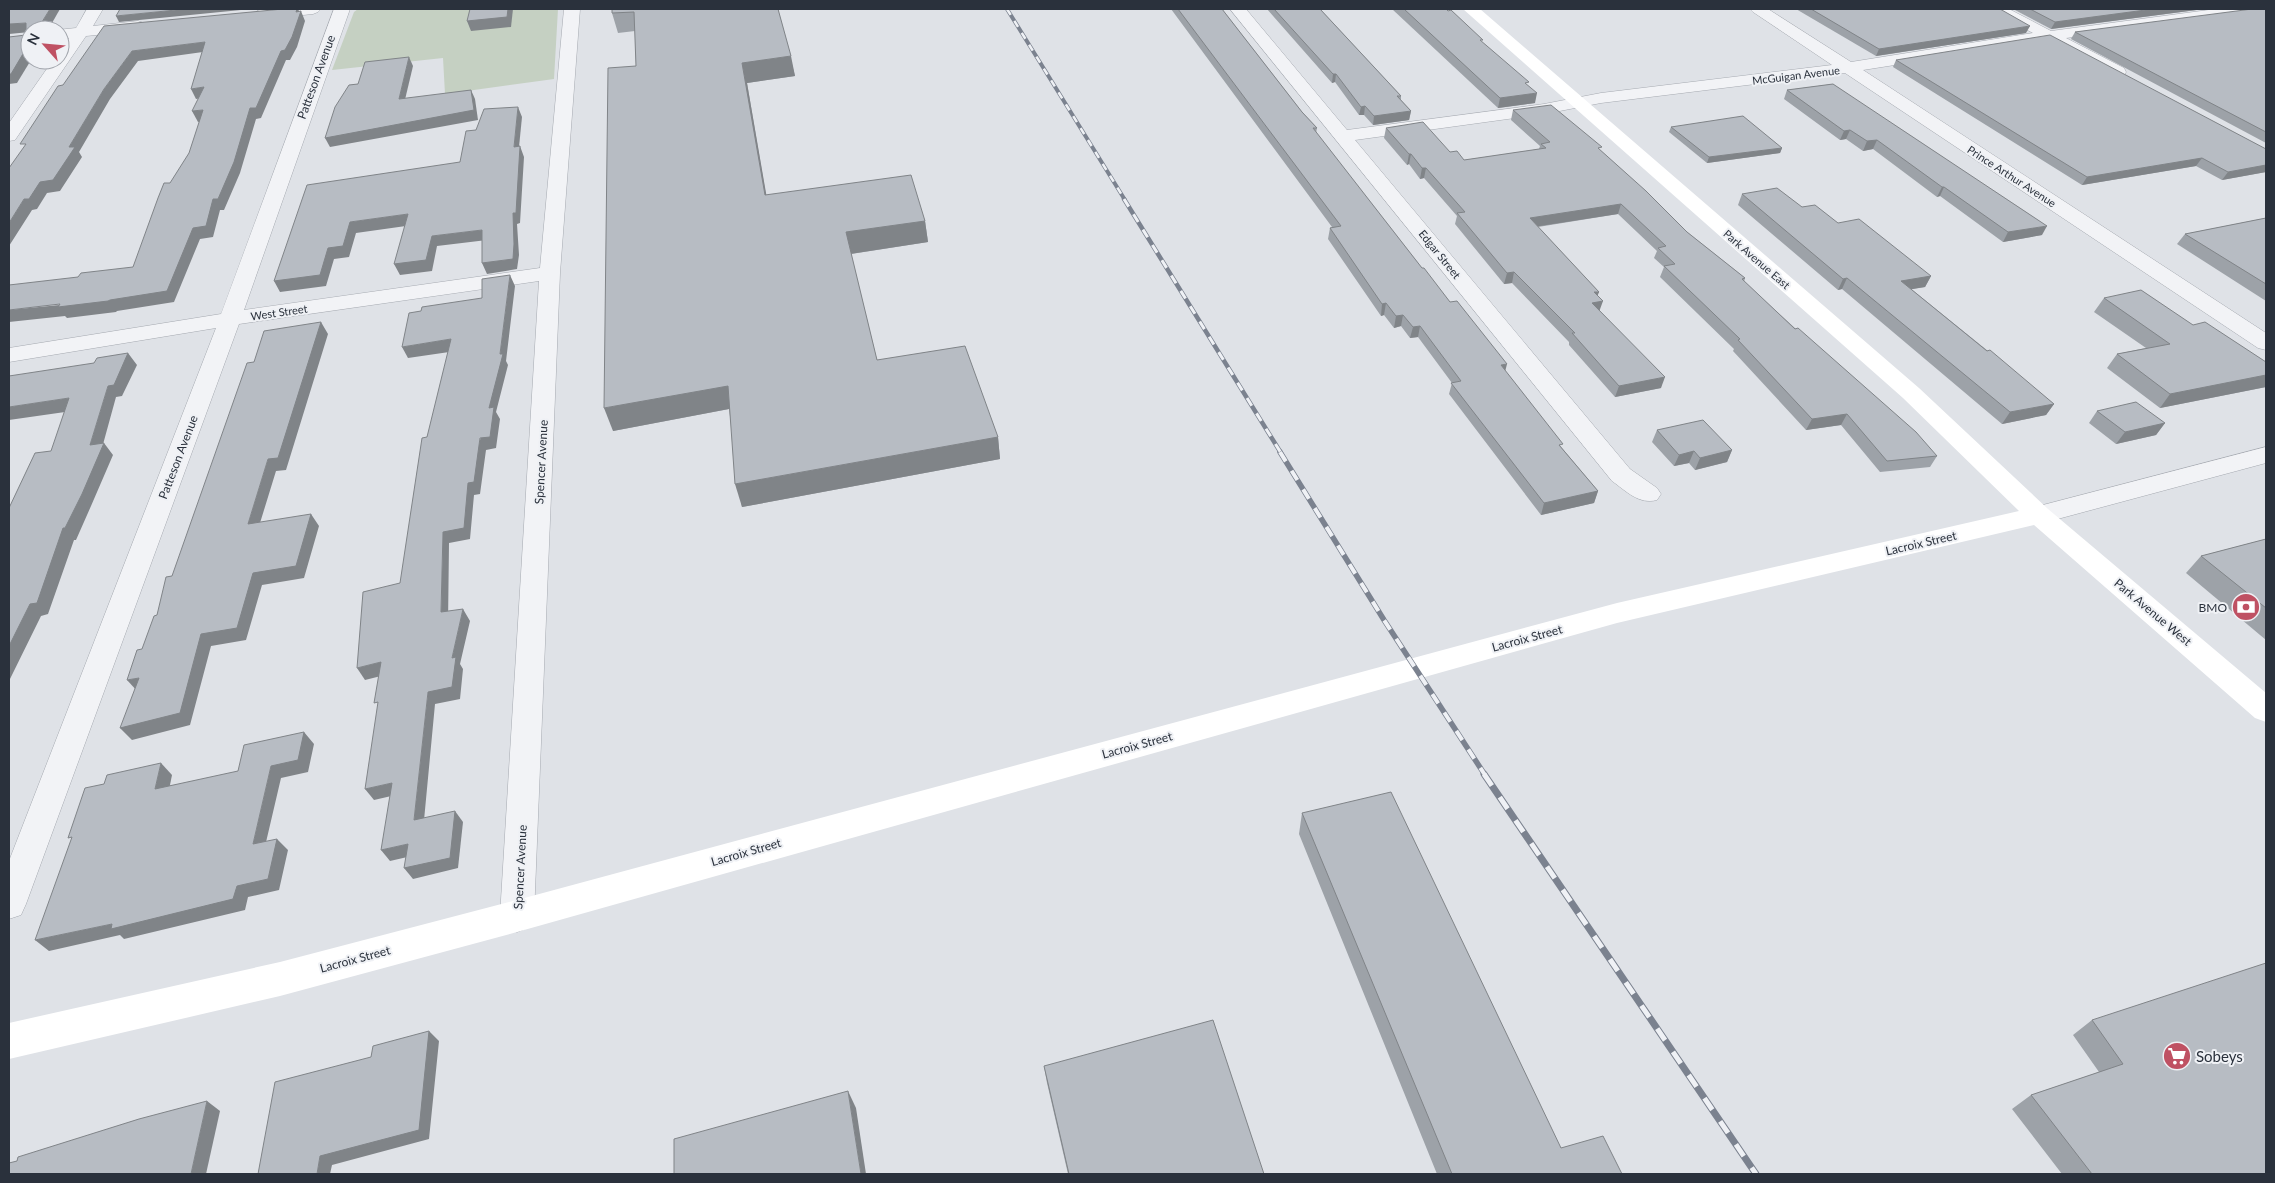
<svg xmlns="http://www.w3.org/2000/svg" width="2275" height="1183" viewBox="0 0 2275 1183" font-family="Lato,sans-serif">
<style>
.green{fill:#c5d0c2}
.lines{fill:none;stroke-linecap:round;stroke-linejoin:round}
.minor-casing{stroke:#a5a9b0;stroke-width:1}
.tertiary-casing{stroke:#a5a9b0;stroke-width:1}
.minor{fill:#f2f3f6;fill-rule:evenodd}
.tertiary{fill:#f2f3f6;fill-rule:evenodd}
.secondary{fill:#fff;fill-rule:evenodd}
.rail-far3-casing{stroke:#7b828f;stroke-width:4}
.rail-far2-casing{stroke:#7b828f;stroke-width:4.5}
.rail-far1-casing{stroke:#7b828f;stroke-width:5.5}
.rail-casing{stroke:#7b828f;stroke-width:7}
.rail-far3{stroke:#eff1f5;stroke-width:2.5;stroke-dasharray:7;stroke-linecap:butt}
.rail-far2{stroke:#eff1f5;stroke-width:3;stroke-dasharray:9;stroke-linecap:butt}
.rail-far1{stroke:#eff1f5;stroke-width:4;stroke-dasharray:11;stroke-linecap:butt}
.rail{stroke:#eff1f5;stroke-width:5;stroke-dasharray:14;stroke-linecap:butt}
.wall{fill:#9da2a8}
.shaded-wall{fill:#808488}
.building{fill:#b7bcc3;stroke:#808488}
.labels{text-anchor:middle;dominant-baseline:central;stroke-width:4;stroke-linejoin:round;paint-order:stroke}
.far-street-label{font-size:11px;fill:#2a313c;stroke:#eff1f5}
.street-label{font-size:12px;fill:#2a313c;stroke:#eff1f5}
.poi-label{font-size:12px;fill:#2a313c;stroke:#eff1f5;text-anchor:end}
.near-poi-label{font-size:15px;fill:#2a313c;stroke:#eff1f5;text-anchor:start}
</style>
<rect width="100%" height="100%" fill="#dfe2e7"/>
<polygon class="green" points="358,9 558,9 554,79 445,94 443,58 332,70 354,12"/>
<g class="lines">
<defs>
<g id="minor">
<polygon points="87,9 103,9 93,26 138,21 144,23 146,26 144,29 138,31 86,36 15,140 9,141 9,123 53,60 60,60 60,50 69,38 60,39 60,30 57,30 76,28"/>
<polygon points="263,9 321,9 318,12 313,14 263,19 257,17 255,14 257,11"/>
<polygon points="334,9 350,9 244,310 540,268 564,9 580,9 560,273 534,916 529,927 517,932 505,927 500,916 539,281 239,324 26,904 21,915 9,919 9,861 216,328 9,362 9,348 221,314"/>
<path d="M1230,9H1246L1347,130L1544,104L1601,93L1832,65L1753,12L1750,9H1768L1851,62L2033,33L1993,12L1990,9H2009L2051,31L2216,9H2257L2254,12L2249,14L2066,38L2124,68L2126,72L2124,76L2118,77L2047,41L1863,70L2266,333V350L2258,348L1845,73L1601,103L1544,114L1355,140L1630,469L1657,488L1661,494L1657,500C1639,505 1626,491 1612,481Z"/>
</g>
<polygon id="tertiary" points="2266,447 2266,463 2039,524 2030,521 2026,515 2030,509 2039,506"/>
</defs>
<use href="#minor" class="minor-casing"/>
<use href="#tertiary" class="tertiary-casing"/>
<use href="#minor" class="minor"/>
<use href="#tertiary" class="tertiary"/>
<polygon class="secondary" points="1463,9 1480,9 1919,388 2048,509 2266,693 2266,722 2255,718 2034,525 1617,623 517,932 280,996 9,1059 9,1023 280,962 517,900 1617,603 2019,511 1903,398"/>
<defs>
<polyline id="rail-far3" points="1007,9 1125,200"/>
<polyline id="rail-far2" points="1124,199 1281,453"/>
<polyline id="rail-far1" points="1280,452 1384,620 1485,775"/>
<polyline id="rail" points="1484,774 1756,1174"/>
</defs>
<use href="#rail-far3" class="rail-far3-casing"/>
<use href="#rail-far2" class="rail-far2-casing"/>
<use href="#rail-far1" class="rail-far1-casing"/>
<use href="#rail" class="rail-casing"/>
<use href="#rail-far3" class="rail-far3"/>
<use href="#rail-far2" class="rail-far2"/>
<use href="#rail-far1" class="rail-far1"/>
<use href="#rail" class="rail"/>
</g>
<g class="wall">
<polygon points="612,9 778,9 795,76 747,83 766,195 925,221 928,242 851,254 877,360 998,437 1000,459 742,507 729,409 613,431 636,66 635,31 618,33 612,13"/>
<polygon points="1171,9 1222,9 1302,112 1317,128 1316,133 1422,268 1505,371 1562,448 1598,491 1594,503 1541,515 1449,394 1452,383 1418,337 1410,338 1401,326 1394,328 1384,315 1381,316 1328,239 1330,228 1332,227"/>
<polygon points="1267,9 1320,9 1401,96 1401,100 1411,111 1409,120 1373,125 1364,115 1359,115 1335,82 1332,83"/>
<polygon points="1392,9 1446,9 1528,86 1535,103 1498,108"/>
<polygon points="1796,9 2000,9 2026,33 1876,56"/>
<polygon points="2013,9 2204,9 2051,29"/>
<polygon points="2266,9 2266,143 2071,39 2075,32"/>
<polygon points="1896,60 2266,149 2266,172 2222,180 2196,166 2082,185 1893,67"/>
<polygon points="1833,84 2042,235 2003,242 1940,196 1937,197 1873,149 1863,151 1846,139 1840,140 1784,99 1787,90"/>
<polygon points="1513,110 1601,151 1687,232 1745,278 1744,282 1937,456 1930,467 1880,472 1841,425 1806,430 1733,351 1734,349 1660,277 1664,267 1654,258 1657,251 1618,214 1538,227 1599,292 1597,295 1600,311 1661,388 1615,397 1569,345 1569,342 1512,283 1504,284 1455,224 1457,216 1424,178 1420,179 1409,164 1407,165 1384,138 1386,128 1450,152 1464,160 1539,149 1540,146 1511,120"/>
<polygon points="1671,127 1782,148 1780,153 1707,163 1669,132"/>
<polygon points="1742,194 1802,207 1838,223 1931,276 1925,287 1911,289 2054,404 2046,415 2002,424 1842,289 1838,290 1738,205"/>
<polygon points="2266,218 2266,301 2177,244 2185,234"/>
<polygon points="2104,298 2193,325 2266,362 2266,387 2160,408 2107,368 2117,354 2146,348 2094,312"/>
<polygon points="2097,411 2165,423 2156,435 2116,444 2089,423"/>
<polygon points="1657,430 1732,450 1727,462 1695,470 1689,463 1674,466 1652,442"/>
<polygon points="2266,539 2266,640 2186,573 2201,556"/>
<polygon points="1302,813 1561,1148 1622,1174 1437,1174 1299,834"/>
<polygon points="2092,1020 2266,1174 2062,1174 2012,1109 2031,1095 2099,1072 2073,1035"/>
<polygon points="1044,1066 1264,1174 1068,1174 1047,1083"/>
</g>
<g class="shaded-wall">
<polygon points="50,9 60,9 48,30 37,30"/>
<polygon points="186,9 251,9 119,22 116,16"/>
<polygon points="297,9 298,9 300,13 301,11 305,21 297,47 290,60 286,60 261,118 256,119 240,173 224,210 220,210 213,237 200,239 174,302 117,311 116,312 67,318 65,316 9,322 9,310 110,300 193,228 213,199 250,108"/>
<polygon points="508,9 513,9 511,27 471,31 467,21"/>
<polygon points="2153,9 2204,9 2051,29 2055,22"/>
<polygon points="26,23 30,32 9,34 9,24"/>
<polygon points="2030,26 2026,33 1876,56 1879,49"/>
<polygon points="30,42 31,60 17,83 9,84 9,74"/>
<polygon points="205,42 210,51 138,61 110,99 79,152 82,157 60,191 47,193 37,209 32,210 9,246 9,223 24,199 40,182 69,147 104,89 132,51"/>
<polygon points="791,56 795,76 747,83 770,216 765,195 742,63"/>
<polygon points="409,57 413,66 403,108 399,99"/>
<polygon points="1333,74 1336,74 1335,82 1332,83"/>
<polygon points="204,87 209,97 196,99 191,89"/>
<polygon points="471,90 475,99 478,120 330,147 325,138"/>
<polygon points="1537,93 1535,103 1498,108 1500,98"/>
<polygon points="1365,106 1364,115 1359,115 1361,107"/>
<polygon points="518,107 522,117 518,157 514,147"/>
<polygon points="203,110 209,120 198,122 192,111"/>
<polygon points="1411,111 1409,120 1373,125 1374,116"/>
<polygon points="1850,130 1846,139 1840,140 1844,131"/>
<polygon points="1877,140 1873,149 1863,151 1867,141"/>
<polygon points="520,146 524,157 520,223 517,224 519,255 517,269 487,274 482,263 513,213"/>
<polygon points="1782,148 1780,153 1707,163 1709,157"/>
<polygon points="1409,154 1411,154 1409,164 1407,165"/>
<polygon points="2202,158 2196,166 2082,185 2087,177"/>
<polygon points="2266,165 2266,172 2222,180 2228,172"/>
<polygon points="1422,168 1426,168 1424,178 1420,179"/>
<polygon points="1942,187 1944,187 1940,196 1937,197"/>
<polygon points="1621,204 1618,214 1527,228 1530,218"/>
<polygon points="408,214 413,225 356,233 349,257 334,259 326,286 280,292 274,281 328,248 350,222"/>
<polygon points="925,221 928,242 850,254 846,232"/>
<polygon points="2047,226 2042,235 2003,242 2008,232"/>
<polygon points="482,230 487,240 437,246 432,271 400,275 394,264 432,236"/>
<polygon points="1514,272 1512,283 1504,284 1507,273"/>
<polygon points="510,275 515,286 506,361 508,365 496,412 500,419 496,448 486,450 480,494 474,495 470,539 449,543 448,624 441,612 443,532 468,483 489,408 500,354"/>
<polygon points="1931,276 1925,287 1895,292 1901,281"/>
<polygon points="1847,278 1842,289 1838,290 1843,279"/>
<polygon points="1594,292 1599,292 1595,302 1603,301 1599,312 1589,314"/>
<polygon points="1386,303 1384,315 1381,316 1382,304"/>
<polygon points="1403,315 1401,326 1394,328 1396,316"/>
<polygon points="321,322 328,334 286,470 276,471 256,536 248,524 268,459"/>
<polygon points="1420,326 1418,337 1410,338 1413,327"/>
<polygon points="451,339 456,351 408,358 402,347"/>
<polygon points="128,353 137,365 122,396 116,397 102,448 104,443 113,455 91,506 76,540 74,540 48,614 41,616 9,681 9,646 90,445 108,386"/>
<polygon points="1507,364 1504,376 1501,365"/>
<polygon points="2266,375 2266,387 2160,408 2170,394"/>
<polygon points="1665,377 1661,388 1615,397 1619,386"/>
<polygon points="728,386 734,408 613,431 604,408"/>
<polygon points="69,398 79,410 9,420 9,407"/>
<polygon points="2054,404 2046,415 2002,424 2010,412"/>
<polygon points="1847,414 1841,425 1806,430 1812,419"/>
<polygon points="2165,423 2156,435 2116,444 2125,432"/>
<polygon points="998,437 1000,459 742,507 735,484"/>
<polygon points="1732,450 1727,462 1695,470 1700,458"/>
<polygon points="1694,451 1689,463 1674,466 1679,455"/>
<polygon points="1598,491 1594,503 1541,515 1544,503"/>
<polygon points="311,514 319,526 304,578 262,585 246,640 211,646 190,725 132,740 120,728 253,573"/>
<polygon points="463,609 470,621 460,664 463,669 460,699 435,704 423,831 414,820 428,692 452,658"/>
<polygon points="381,662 389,674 365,680 357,668"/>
<polygon points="139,678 138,692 127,680"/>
<polygon points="304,732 314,744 308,772 281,778 263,855 253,844 271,766"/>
<polygon points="161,763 172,775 167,800 155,789"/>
<polygon points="392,783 400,794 374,800 365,789"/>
<polygon points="455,811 463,822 458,868 413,879 404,868"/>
<polygon points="277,839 288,850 279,890 248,897 245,910 124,939 120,935 49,951 35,940 112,924 237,886"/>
<polygon points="408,844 416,855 390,861 381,850"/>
<polygon points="429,1031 439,1041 429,1139 332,1165 330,1174 317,1174 320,1156"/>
<polygon points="848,1091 856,1108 866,1174 861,1174"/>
<polygon points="207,1101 220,1111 206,1174 191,1174"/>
</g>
<g class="building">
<polygon points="9,9 50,9 37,30 30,30 30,42 11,74 9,74 9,37 26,35 26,23 9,24"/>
<polygon points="120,9 186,9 116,16"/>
<polygon points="283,9 297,9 296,12 301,11 292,37 285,50 281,51 256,108 250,108 234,162 218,199 213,199 206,226 193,228 167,291 110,300 108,301 58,307 60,304 9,310 9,285 78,277 81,273 133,267 158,198 164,183 170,183 189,153 203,110 192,111 204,87 191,89 205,42 132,51 104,89 69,147 75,147 53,180 40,182 29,199 24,199 9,223 9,168 26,144 20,144 58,86 63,85 104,26"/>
<polygon points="470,9 508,9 507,17 467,21"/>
<polygon points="612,9 778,9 791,56 742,63 765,195 911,175 925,221 846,232 877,360 965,346 998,437 735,484 728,386 604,408 608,68 636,66 634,12 612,13"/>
<polygon points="1178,9 1222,9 1302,112 1317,128 1313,128 1422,268 1424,268 1450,302 1457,301 1507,364 1501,365 1563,444 1559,445 1598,491 1544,503 1451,383 1461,381 1420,326 1413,327 1403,315 1396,316 1386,303 1382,304 1330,228 1341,226"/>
<polygon points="1274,9 1320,9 1401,96 1397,96 1411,111 1374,116 1365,106 1361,107 1336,74 1333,74"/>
<polygon points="1404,9 1446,9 1448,11 1451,10 1483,40 1480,40 1529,82 1525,83 1537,93 1500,98"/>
<polygon points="1811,9 2000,9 2030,26 1879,49"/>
<polygon points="2030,9 2153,9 2055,22"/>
<polygon points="2252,9 2266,9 2266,132 2075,32"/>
<polygon points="2050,35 2266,149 2266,165 2228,172 2202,158 2087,177 1896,60"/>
<polygon points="409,57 399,99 471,90 474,110 325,138 335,107 349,85 358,84 365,62"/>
<polygon points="1833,84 2047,226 2008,232 1944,187 1942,187 1877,140 1867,141 1850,130 1844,131 1787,90"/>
<polygon points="1551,105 1602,147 1598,148 1646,191 1687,232 1745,278 1742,279 1795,329 1798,328 1916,432 1937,456 1887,461 1847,414 1812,419 1738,340 1740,339 1664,266 1675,264 1658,248 1666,246 1621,204 1530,218 1599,292 1594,292 1603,301 1592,303 1665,377 1619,386 1572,333 1575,333 1514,272 1507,273 1457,213 1465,212 1426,168 1422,168 1411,154 1409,154 1386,128 1423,122 1450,152 1457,151 1464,160 1546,148 1541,144 1550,142 1513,110"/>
<polygon points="518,107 514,147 520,146 516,213 513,213 514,244 513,259 482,263 482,230 432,236 426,260 394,264 408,214 350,222 343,246 328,248 320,275 274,281 307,185 460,162 466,131 476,130 484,109"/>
<polygon points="1743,116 1782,148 1709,157 1671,127"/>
<polygon points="1777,188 1802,207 1815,205 1838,223 1859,219 1931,276 1901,281 1987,351 1990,350 2054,404 2010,412 1847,278 1843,279 1742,194"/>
<polygon points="2266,218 2266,284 2185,234"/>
<polygon points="510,275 500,354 503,354 489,408 494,407 490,437 480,438 474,482 468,483 464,528 443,532 441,612 463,609 452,658 456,657 452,687 428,692 414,820 455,811 450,858 404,868 408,844 381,850 392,783 365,789 378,702 374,703 381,662 357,668 363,592 400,583 422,438 427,437 451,339 402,347 409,313 421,311 422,307 482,298 482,279"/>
<polygon points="2141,290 2193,325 2205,322 2266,362 2266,375 2170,394 2117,354 2170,344 2104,298"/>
<polygon points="321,322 278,458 268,459 248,524 311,514 296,566 253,573 237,628 201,634 180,713 120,728 139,678 127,680 137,650 142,649 154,616 157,615 166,577 172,576 247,363 254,362 264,331"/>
<polygon points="128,353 114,385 108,386 90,445 104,443 82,494 65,528 63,528 37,603 30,604 9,646 9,508 35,453 51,451 69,398 9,407 9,376 94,363 97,358"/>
<polygon points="2136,402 2165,423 2125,432 2097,411"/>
<polygon points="1703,420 1732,450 1700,458 1694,451 1679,455 1657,430"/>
<polygon points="2266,539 2266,608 2201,556"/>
<polygon points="304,732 298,760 271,766 253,844 277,839 268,879 237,886 233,899 111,929 112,924 35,940 72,837 68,838 85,788 104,784 107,775 161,763 155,789 238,771 244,745"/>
<polygon points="1391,792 1561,1148 1603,1136 1622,1174 1452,1174 1302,813"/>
<polygon points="2266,963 2266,1174 2092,1174 2031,1095 2123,1064 2092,1020"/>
<polygon points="1213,1020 1264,1174 1069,1174 1044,1066"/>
<polygon points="429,1031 419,1130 320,1156 317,1174 258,1174 275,1082 371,1057 373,1046"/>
<polygon points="848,1091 861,1174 674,1174 674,1139"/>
<polygon points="207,1101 191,1174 9,1174 9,1163 17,1161 18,1157 139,1119"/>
</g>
<defs>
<symbol id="bank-disc" viewBox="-11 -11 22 22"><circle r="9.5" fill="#bf5163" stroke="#eff1f5"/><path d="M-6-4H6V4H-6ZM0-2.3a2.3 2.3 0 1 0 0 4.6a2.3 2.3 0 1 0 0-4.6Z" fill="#fff"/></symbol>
<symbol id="supermarket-disc" viewBox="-11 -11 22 22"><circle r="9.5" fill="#bf5163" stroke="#eff1f5"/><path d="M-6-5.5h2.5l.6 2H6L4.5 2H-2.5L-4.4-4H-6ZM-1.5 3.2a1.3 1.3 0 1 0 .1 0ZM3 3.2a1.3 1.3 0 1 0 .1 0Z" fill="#fff"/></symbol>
</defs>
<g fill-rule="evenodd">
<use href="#bank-disc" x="2230" y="591" width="32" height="32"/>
<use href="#supermarket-disc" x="2161" y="1040" width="32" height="32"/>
</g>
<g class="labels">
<g class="far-street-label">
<text transform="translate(1796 75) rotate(-7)">McGuigan Avenue</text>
<text transform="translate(2012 176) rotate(33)">Prince Arthur Avenue</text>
<text transform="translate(1440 254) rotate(51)">Edgar Street</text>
<text transform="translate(1757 259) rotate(41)">Park Avenue East</text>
<text transform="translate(279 312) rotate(-8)">West Street</text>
</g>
<g class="street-label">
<text transform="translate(316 77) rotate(-70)">Patteson Avenue</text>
<text transform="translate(178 457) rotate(-69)">Patteson Avenue</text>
<text transform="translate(541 462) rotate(-87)">Spencer Avenue</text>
<text transform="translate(1921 543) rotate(-13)">Lacroix Street</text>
<text transform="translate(2153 612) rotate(40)">Park Avenue West</text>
<text transform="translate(1527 638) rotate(-15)">Lacroix Street</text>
<text transform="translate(1137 745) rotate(-15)">Lacroix Street</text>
<text transform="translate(746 852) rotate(-16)">Lacroix Street</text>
<text transform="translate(520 867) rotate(-87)">Spencer Avenue</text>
<text transform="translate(355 959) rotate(-15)">Lacroix Street</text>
</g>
<g class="poi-label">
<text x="2227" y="607">BMO</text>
</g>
<g class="near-poi-label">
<text x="2196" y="1056">Sobeys</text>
</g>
</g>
<rect width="2275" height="1183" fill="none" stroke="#2a313c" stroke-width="20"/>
<g transform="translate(45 45) rotate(297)"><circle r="24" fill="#eff1f5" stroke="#a0a4ab"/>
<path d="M0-4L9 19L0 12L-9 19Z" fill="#bf5163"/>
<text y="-8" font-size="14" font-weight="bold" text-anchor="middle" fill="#2a313c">N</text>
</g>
</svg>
